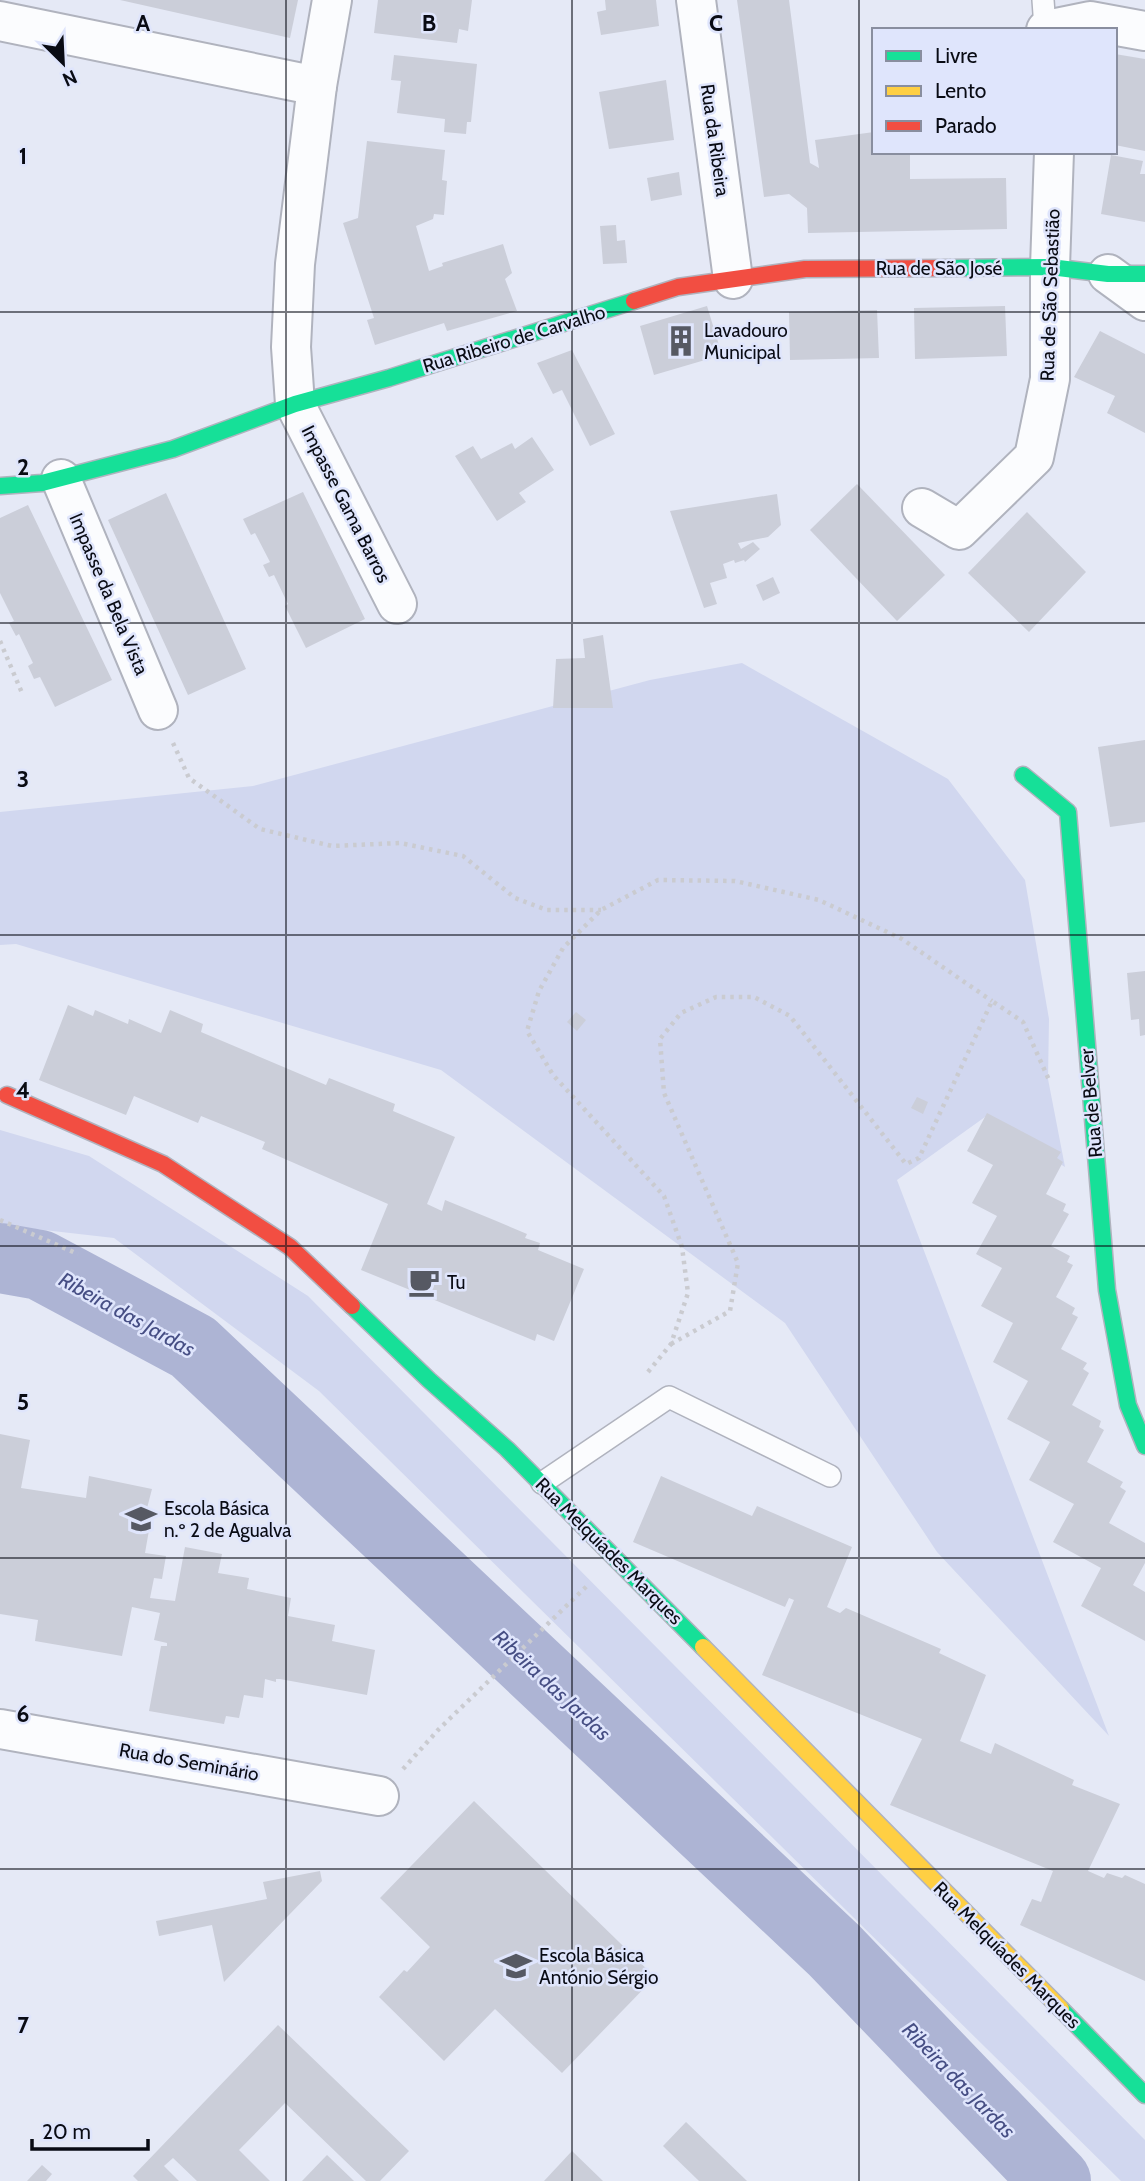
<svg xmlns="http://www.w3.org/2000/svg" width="1145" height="2181" viewBox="0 0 1145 2181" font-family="Cabin,sans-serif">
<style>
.green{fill:#d1d7ef}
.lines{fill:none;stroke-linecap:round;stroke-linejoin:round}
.river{stroke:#adb4d4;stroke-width:70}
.building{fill:#cbced9}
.lane-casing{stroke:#b0b3be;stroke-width:24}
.street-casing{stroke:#b0b3be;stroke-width:42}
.fast-casing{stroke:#b0b3be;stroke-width:19}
.slow-casing{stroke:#b0b3be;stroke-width:19}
.jam-casing{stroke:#b0b3be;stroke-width:19}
.path{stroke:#cacbd0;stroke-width:4.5;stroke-dasharray:3.5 5;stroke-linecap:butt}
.lane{stroke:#fbfcfe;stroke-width:21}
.street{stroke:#fbfcfe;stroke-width:38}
.fast{stroke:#16e098;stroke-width:16}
.slow{stroke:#ffcf43;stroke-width:16}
.jam{stroke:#f24e42;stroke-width:16}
.grid{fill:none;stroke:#090b14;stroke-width:2;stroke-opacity:0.55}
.labels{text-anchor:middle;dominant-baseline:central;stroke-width:5;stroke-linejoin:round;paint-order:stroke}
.street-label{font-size:19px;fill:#090b14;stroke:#dfe5fc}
.poi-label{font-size:19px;fill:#090b14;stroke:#dfe5fc;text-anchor:start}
.water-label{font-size:21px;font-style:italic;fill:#464e84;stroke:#dfe5fc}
.grid-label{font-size:23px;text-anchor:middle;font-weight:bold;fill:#090b14;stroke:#dfe5fc;stroke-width:5;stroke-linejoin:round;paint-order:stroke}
</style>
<rect width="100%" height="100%" fill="#e5e9f6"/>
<g class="green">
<polygon points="742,663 948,779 1025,880 1049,1019 1048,1079 1065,1167 985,1117 897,1180 1109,1736 937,1552 785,1323 441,1070 16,944 0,945 0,812 253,786 650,680"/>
<polygon points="0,1130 89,1156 308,1296 1145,2140 1145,2181 1121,2181 319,1391 114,1238 0,1225"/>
</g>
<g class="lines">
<polyline class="river" points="0,1258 40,1265 193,1347 834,1950 1056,2181"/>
</g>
<g class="building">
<polygon points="120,0 298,0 290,38"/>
<polygon points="378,0 472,0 468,31 459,29 457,43 374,33"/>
<polygon points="605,0 656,0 659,26 601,35 597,12 606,10"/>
<polygon points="737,0 789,0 810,163 819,168 815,140 874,132 874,152 910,152 910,179 1006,178 1007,229 808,233 807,208 789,194 764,197"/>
<polygon points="1115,54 1145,59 1145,151 1115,145"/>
<polygon points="394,55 477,64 471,122 467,122 466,134 444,132 445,119 397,113 401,81 391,80"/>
<polygon points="666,80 674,140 609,149 599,92"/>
<polygon points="367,141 445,150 442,180 447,181 444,215 434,214 433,219 416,226 429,271 443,266 442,263 503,244 512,273 505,279 517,311 447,331 444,323 375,345 367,320 374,318 343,223 358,218"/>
<polygon points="1111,155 1143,161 1140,174 1145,174 1145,222 1101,214"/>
<polygon points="679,172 682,195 651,201 647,178"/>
<polygon points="616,225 617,241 625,240 627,263 603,264 600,226"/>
<polygon points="707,306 722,355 654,375 640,326"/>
<polygon points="1005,306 1007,356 915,359 914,308"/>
<polygon points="877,310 879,358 790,360 789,312"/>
<polygon points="1100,331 1145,354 1145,433 1107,413 1115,396 1074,377"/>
<polygon points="572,350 615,434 590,446 562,390 553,394 537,363"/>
<polygon points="532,437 554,470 519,493 526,502 497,521 455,456 473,446 481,459 512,443 515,449"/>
<polygon points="857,484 945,575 897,621 810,530"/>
<polygon points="303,492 365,619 306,648 285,606 288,604 274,575 269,577 263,565 270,562 255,533 251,535 243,519"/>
<polygon points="166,493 246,669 188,695 108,520"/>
<polygon points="777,494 781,525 768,537 738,543 741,549 753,542 760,549 745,562 744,560 735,563 734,560 723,564 727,578 710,583 717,604 704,608 670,511"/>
<polygon points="28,505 112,680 55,707 40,677 34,679 28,666 33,663 19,634 16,636 9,623 14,621 0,593 0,518"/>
<polygon points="1027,512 1086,572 1029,632 968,573"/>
<polygon points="773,577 780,593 763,601 756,585"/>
<polygon points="603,635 613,708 553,708 556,659 585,658 583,639"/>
<polygon points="1145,740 1145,822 1110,827 1098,747"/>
<polygon points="1145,971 1145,1035 1140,1036 1139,1019 1131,1020 1127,973"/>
<polygon points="68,1005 93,1016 95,1010 128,1024 129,1019 161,1033 170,1010 203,1024 201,1032 326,1085 329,1078 395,1104 393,1111 455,1137 427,1204 442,1211 445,1200 494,1220 527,1234 525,1238 540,1243 538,1250 584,1269 554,1341 537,1334 535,1341 361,1270 388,1204 262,1149 265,1142 201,1116 198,1123 134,1096 126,1115 39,1080"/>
<polygon points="576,1012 586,1020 577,1031 567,1022"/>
<polygon points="917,1097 928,1102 923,1114 911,1108"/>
<polygon points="987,1113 1061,1152 1057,1158 1063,1162 1046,1194 1066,1204 1063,1211 1069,1214 1051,1246 1070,1256 1067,1262 1073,1265 1056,1297 1075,1308 1072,1314 1078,1317 1061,1349 1087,1363 1083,1369 1089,1373 1072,1405 1101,1421 1099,1427 1104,1430 1087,1462 1123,1482 1120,1487 1126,1491 1109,1523 1145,1543 1145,1563 1133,1585 1145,1592 1145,1641 1081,1606 1101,1568 1053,1542 1074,1504 1029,1480 1050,1442 1007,1419 1028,1381 993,1362 1013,1323 981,1306 1002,1268 976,1254 997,1216 972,1203 993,1165 967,1151"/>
<polygon points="0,1434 30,1440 21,1488 86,1498 89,1476 152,1489 146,1512 152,1513 145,1553 166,1556 162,1579 154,1578 150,1598 175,1601 185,1547 222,1554 218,1573 249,1578 247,1589 291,1598 288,1616 335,1625 332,1641 375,1650 367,1695 280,1679 276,1679 276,1682 265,1679 263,1698 244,1695 239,1718 226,1716 224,1724 149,1711 161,1646 167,1646 167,1643 154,1640 160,1613 132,1607 122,1656 35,1641 38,1620 0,1614"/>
<polygon points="661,1476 752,1516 757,1506 852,1547 827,1607 840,1613 846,1608 941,1649 939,1653 986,1675 960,1741 991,1754 995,1743 1074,1780 1072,1785 1120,1804 1088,1871 1104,1878 1107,1873 1122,1878 1125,1875 1145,1884 1145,1981 1020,1925 1032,1899 1041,1902 1053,1871 890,1805 922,1739 762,1675 794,1600 789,1598 785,1607 633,1542"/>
<polygon points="474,1801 655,1977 562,2073 495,2009 444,2061 379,1997 404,1970 407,1972 430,1947 380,1898"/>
<polygon points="320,1871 322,1881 224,1982 212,1925 159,1936 156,1921 267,1899 263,1882"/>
<polygon points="278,2025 409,2151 380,2181 366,2181 285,2103 239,2150 270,2181 197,2181 173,2158 164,2166 179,2181 138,2181 133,2176"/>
<polygon points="686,2122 747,2181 699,2181 666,2149 663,2146"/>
<polygon points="572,2151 603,2181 544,2181"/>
<polygon points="327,2155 354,2181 302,2181"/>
<polygon points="42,2165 52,2174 46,2181 27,2181"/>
</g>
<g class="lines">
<defs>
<g id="lane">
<polyline points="1043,0 1045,28"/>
<polyline points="542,1483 669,1397 830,1476"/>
</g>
<g id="street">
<polyline points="332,0 317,86 295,264 291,347 295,404 397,604"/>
<polyline points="696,0 733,279"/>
<polyline points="0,21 317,86"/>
<polyline points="1046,30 1090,21 1145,31"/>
<polyline points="1108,274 1145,301"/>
<polyline points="61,479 158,710"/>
<polyline points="922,508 959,530 1034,457 1050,379 1050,267 1054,152"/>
<polyline points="0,1729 379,1796"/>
</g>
<g id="fast">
<polyline points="949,268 1050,267 1108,274 1145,274"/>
<polyline points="0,486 42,483 173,449 295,404 389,378 634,301"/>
<polyline points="1023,775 1068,812 1107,1290 1128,1405 1145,1446"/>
<polyline points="352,1306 429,1380 507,1449 703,1647"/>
<polyline points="1061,2009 1145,2095"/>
</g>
<polyline id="slow" points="703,1647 1061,2009"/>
<g id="jam">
<polyline points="634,301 678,287 805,269 949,268"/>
<polyline points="7,1095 163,1164 290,1247 352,1306"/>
</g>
</defs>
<use href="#lane" class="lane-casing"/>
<use href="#street" class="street-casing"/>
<use href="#fast" class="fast-casing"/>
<use href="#slow" class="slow-casing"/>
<use href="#jam" class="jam-casing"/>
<g class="path">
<polyline points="0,641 22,693"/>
<polyline points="173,743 189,778 260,829 332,846 400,843 463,856 515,898 547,910 601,910"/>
<polyline points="0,1220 78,1254"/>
<polyline points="671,1344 730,1311 738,1263 664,1093 660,1039 681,1013 716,997 754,997 790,1016 906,1164 919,1158 992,1001 1023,1022 1049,1080"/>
<polyline points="648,1372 671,1344 688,1293 682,1247 664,1196 553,1075 527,1031 539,991 563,948 601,910 658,880 735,881 819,900 902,939 992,1001"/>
<polyline points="403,1769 439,1729 588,1585"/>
</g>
<use href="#lane" class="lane"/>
<use href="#street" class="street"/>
<use href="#fast" class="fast"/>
<use href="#slow" class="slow"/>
<use href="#jam" class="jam"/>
</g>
<path class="grid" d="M286,0V2181M572,0V2181M859,0V2181M0,312H1145M0,623H1145M0,935H1145M0,1246H1145M0,1558H1145M0,1869H1145"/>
<defs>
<symbol id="building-bare" viewBox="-9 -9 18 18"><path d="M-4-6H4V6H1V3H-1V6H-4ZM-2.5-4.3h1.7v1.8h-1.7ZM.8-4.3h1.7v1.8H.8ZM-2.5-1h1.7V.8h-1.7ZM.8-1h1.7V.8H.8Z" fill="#565963" stroke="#dfe5fc" stroke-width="2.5" paint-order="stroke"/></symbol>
<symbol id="cafe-bare" viewBox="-9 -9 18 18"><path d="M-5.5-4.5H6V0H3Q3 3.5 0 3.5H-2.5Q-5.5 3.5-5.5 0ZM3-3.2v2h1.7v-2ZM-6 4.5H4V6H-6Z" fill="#565963" stroke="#dfe5fc" stroke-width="2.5" paint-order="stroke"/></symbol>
<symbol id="school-bare" viewBox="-9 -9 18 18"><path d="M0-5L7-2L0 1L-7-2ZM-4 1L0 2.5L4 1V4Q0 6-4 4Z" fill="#565963" stroke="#dfe5fc" stroke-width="2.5" paint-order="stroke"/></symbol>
</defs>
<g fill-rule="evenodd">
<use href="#building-bare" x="659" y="319" width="44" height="44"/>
<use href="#cafe-bare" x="402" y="1260" width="44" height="44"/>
<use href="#school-bare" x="119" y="1497" width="44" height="44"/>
<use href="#school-bare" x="494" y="1944" width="44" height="44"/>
</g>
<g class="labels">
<g class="street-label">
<text transform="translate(715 140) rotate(82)">Rua da Ribeira</text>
<text x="939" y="268">Rua de São José</text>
<text transform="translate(1050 295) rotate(-88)">Rua de São Sebastião</text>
<text transform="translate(514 339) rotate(-17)">Rua Ribeiro de Carvalho</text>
<text transform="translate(346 504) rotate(63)">Impasse Gama Barros</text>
<text transform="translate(109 594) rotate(67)">Impasse da Bela Vista</text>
<text transform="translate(1091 1103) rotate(-95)">Rua de Belver</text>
<text transform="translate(609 1551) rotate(45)">Rua Melquíades Marques</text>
<text transform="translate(189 1762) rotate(10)">Rua do Seminário</text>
<text transform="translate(1007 1955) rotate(45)">Rua Melquíades Marques</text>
</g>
<g class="poi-label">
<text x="704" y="330">Lavadouro<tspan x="704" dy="22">Municipal</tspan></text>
<text x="447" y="1282">Tu</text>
<text x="164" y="1508">Escola Básica<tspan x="164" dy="22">n.º 2 de Agualva</tspan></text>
<text x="539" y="1955">Escola Básica<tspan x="539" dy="22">António Sérgio</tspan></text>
</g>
<g class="water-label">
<text transform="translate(127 1314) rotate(29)">Ribeira das Jardas</text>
<text transform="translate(552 1685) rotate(43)">Ribeira das Jardas</text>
<text transform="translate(959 2080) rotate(46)">Ribeira das Jardas</text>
</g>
</g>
<g class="grid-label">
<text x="143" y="31">A</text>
<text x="429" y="31">B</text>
<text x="716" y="31">C</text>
<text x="23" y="164">1</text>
<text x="23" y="475">2</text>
<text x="23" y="787">3</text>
<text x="23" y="1098">4</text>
<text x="23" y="1410">5</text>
<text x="23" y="1722">6</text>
<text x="23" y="2033">7</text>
</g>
<rect x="872" y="28" width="245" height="126" fill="#dfe5fc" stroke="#898e9f" stroke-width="2"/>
<rect x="886" y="51" width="35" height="10" fill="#16e098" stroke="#898e9f" stroke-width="2"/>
<text x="935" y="63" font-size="21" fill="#090b14">Livre</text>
<rect x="886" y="86" width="35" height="10" fill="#ffcf43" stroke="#898e9f" stroke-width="2"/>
<text x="935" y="98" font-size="21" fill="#090b14">Lento</text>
<rect x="886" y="121" width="35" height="10" fill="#f24e42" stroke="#898e9f" stroke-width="2"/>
<text x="935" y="133" font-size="21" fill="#090b14">Parado</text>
<g transform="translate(63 63) rotate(156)" stroke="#dfe5fc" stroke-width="5" paint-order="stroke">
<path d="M0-5L12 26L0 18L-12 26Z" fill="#090b14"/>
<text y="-10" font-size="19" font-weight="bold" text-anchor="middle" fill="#090b14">N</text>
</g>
<path d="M32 2139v10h116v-10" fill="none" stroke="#090b14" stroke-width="3.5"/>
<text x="42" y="2139" font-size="21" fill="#090b14" stroke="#dfe5fc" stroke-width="5" paint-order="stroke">20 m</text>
</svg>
